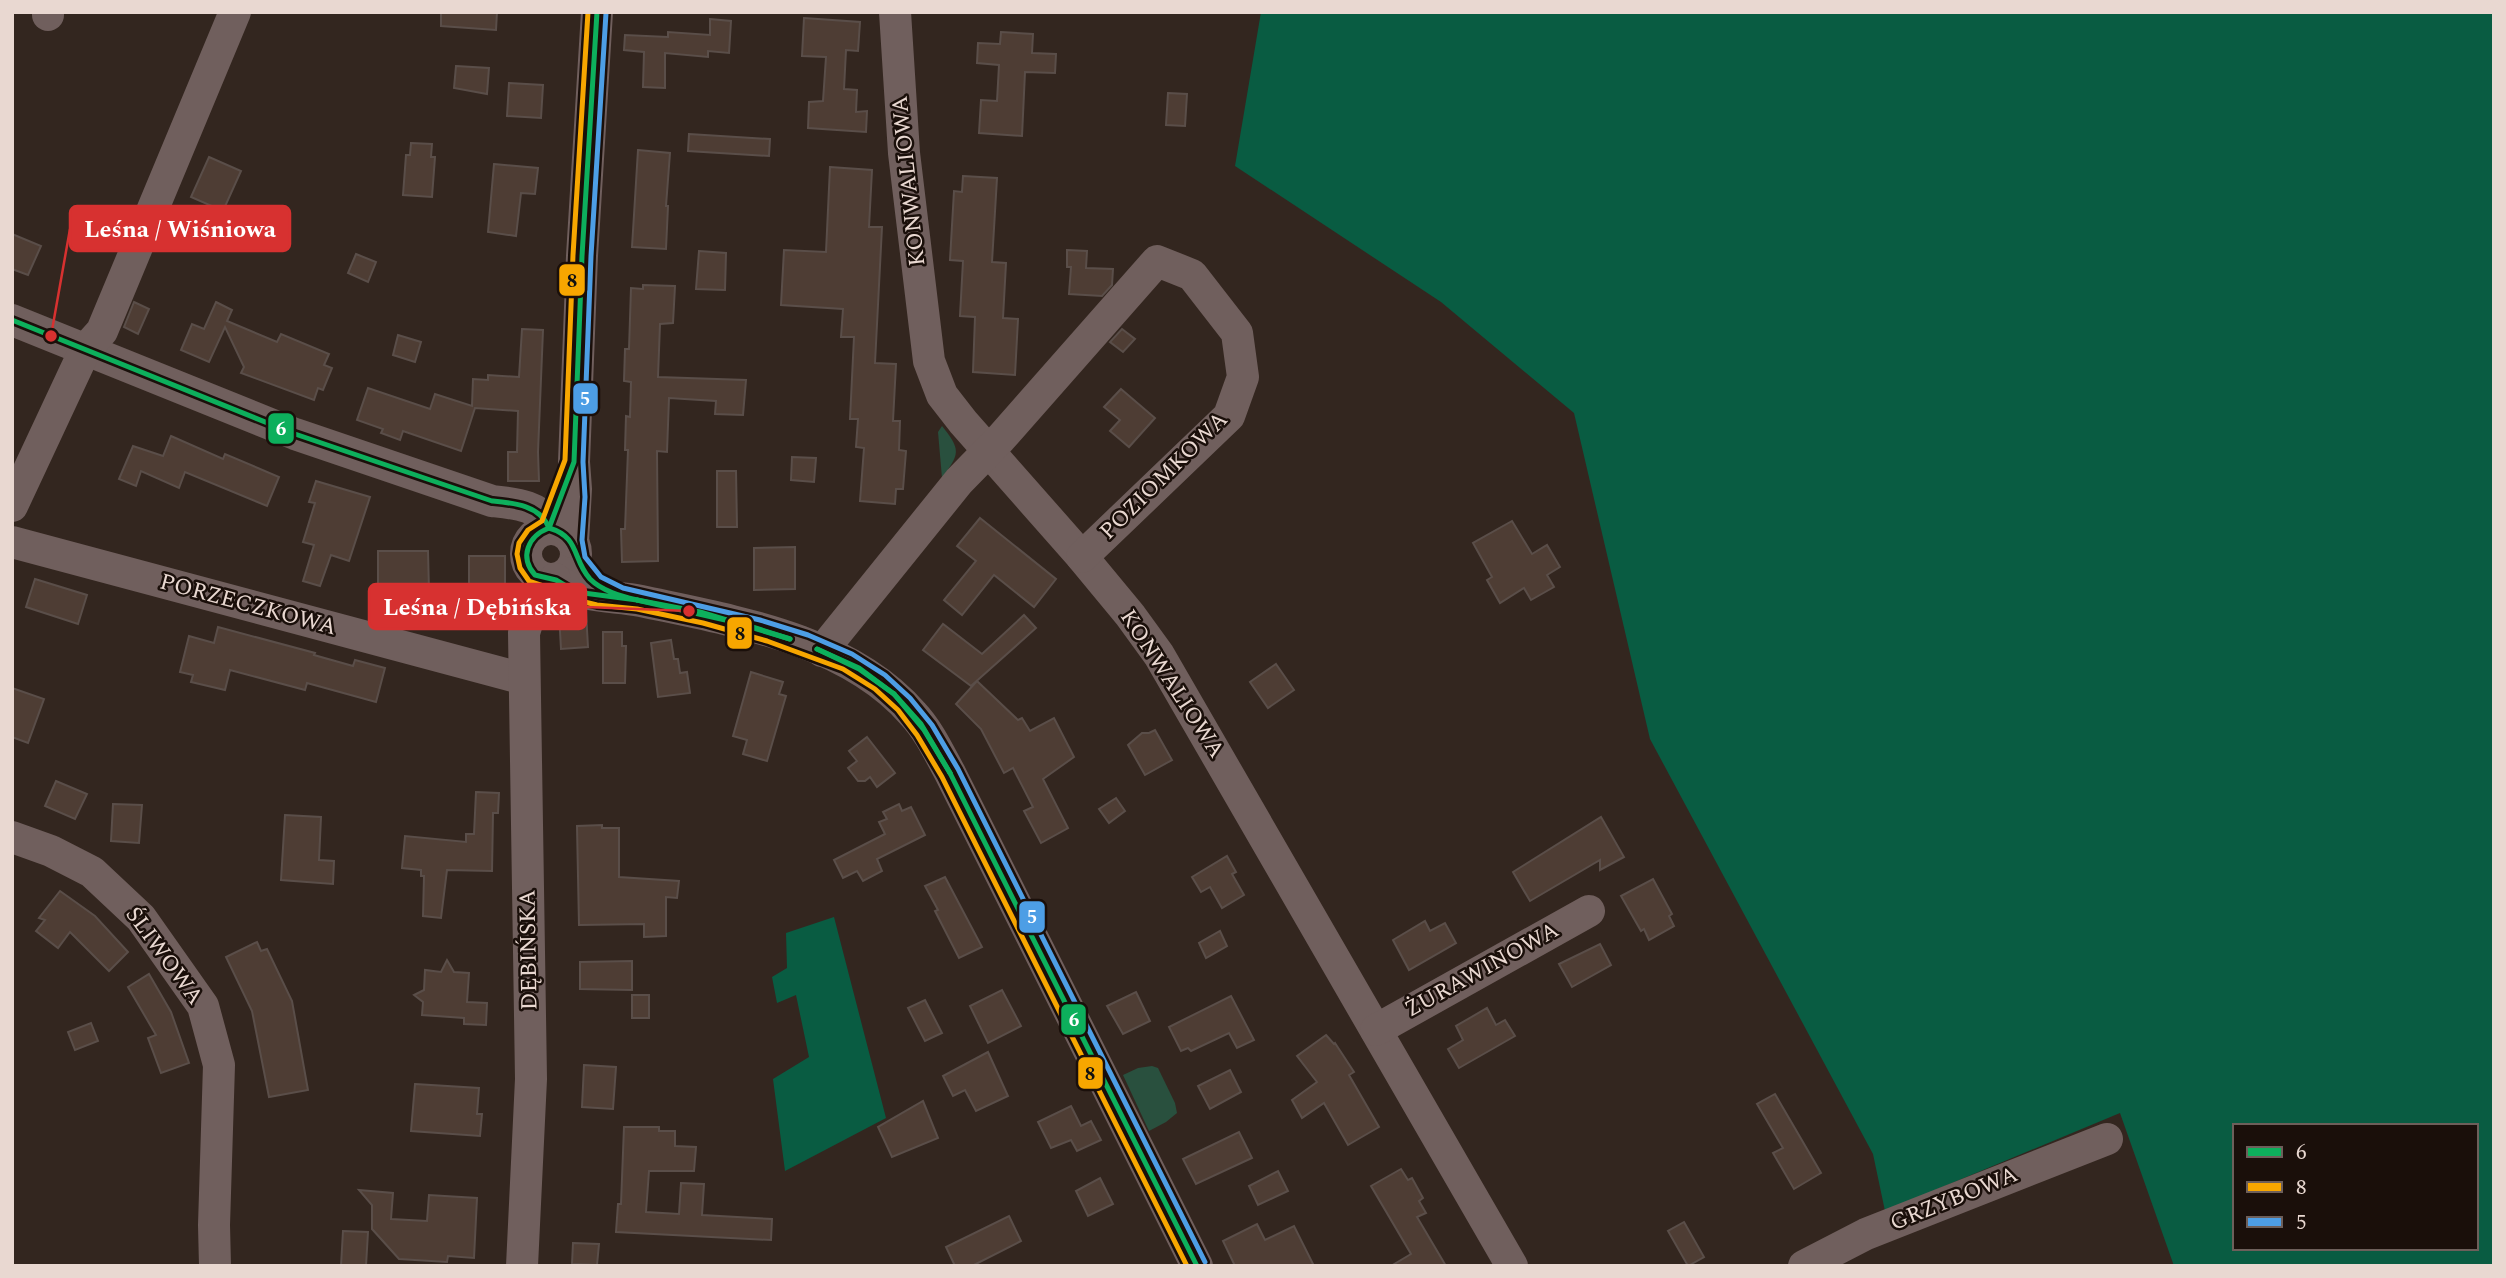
<svg xmlns="http://www.w3.org/2000/svg" width="2506" height="1278" viewBox="0 0 2506 1278" font-family="Spectral,serif">
<style>
.green{fill:#29503e}
.forest{fill:#095c42;fill-rule:evenodd}
.building{fill:#4e3d34;stroke:#5a4e49;stroke-width:2}
.lines{fill:none;stroke-linecap:round;stroke-linejoin:round}
.minor{stroke:#705f5d;stroke-width:32}
.bus-1-casing{stroke:#1a0f0a;stroke-width:10}
.bus-2-casing{stroke:#1a0f0a;stroke-width:10}
.bus-3-casing{stroke:#1a0f0a;stroke-width:10}
.bus-1{stroke:#0daf5c;stroke-width:5}
.bus-2{stroke:#f7a600;stroke-width:5}
.bus-3{stroke:#4d9ee5;stroke-width:5}
.labels{text-anchor:middle;dominant-baseline:central;stroke-width:5;stroke-linejoin:round;paint-order:stroke}
.street-label{font-size:23px;fill:#e9d8d1;stroke:#1a0f0a}
.leader{fill:none;stroke:#d73130;stroke-width:2.5}
.callout-dot{fill:#d73130;stroke:#1a0f0a;stroke-width:2.5}
.callout{fill:#d73130;stroke:#d73130;stroke-width:2.5}
.callout-label{font-size:24px;text-anchor:middle;font-weight:bold;fill:#fff}
.line-badge{stroke:#1a0f0a;stroke-width:2.5}
.badge-label{font-size:19px;text-anchor:middle;font-weight:bold;fill:#fff}
.pale-badge-label{font-size:19px;text-anchor:middle;font-weight:bold;fill:#111}
</style>
<rect width="100%" height="100%" fill="#33261f"/>
<g class="green">
<path d="M942,426C961,450 960,453 942,478L938,432Z"/>
<polygon points="1152,1066 1158,1068 1175,1103 1177,1113 1166,1122 1149,1131 1123,1075 1138,1068"/>
</g>
<g class="forest">
<path d="M1261,12H2494V1266H2174L2120,1113L1885,1211L1873,1154L1650,739L1574,413L1441,302L1235,166ZM2235,1126H2476V1248H2235Z"/>
<polygon points="834,917 886,1118 785,1171 773,1079 809,1057 796,995 777,1003 772,977 787,968 786,933"/>
</g>
<g class="building">
<polygon points="441,12 497,12 496,30 441,26"/>
<polygon points="804,18 860,22 858,51 846,50 844,89 857,90 856,112 867,111 866,132 808,128 809,102 823,101 826,57 802,56"/>
<polygon points="710,19 731,21 729,53 708,51 708,57 665,53 665,88 643,87 644,52 624,50 625,35 668,37 668,32 710,35"/>
<polygon points="1001,32 1033,34 1032,53 1056,54 1055,73 1025,72 1022,136 979,133 981,100 997,101 999,65 977,63 978,43 1000,44"/>
<polygon points="456,66 489,68 487,94 454,88"/>
<polygon points="509,83 543,85 541,118 507,116"/>
<polygon points="1168,93 1187,94 1185,126 1166,125"/>
<polygon points="689,134 770,139 769,156 688,151"/>
<polygon points="411,143 432,144 431,157 435,157 432,197 403,195 406,155 410,155"/>
<polygon points="638,150 670,153 666,206 668,206 666,249 632,247"/>
<polygon points="209,157 241,171 223,211 191,197"/>
<polygon points="494,164 538,168 535,194 521,193 516,236 488,232"/>
<polygon points="830,167 872,170 869,227 882,227 875,363 896,364 893,421 900,421 899,450 906,451 903,489 896,489 895,504 860,501 864,448 856,447 858,419 850,419 854,337 841,337 843,309 781,305 784,250 826,252"/>
<polygon points="963,176 997,178 992,262 1006,263 1003,318 1018,319 1015,375 973,372 975,317 960,316 963,261 950,260 954,191 962,192"/>
<polygon points="12,234 41,246 28,275 12,269"/>
<polygon points="1067,250 1087,251 1086,268 1113,269 1112,285 1102,296 1069,294 1071,267 1067,267"/>
<polygon points="699,251 726,253 725,290 696,289"/>
<polygon points="356,254 376,262 368,282 348,273"/>
<polygon points="643,285 675,286 673,323 660,324 658,377 746,380 743,415 715,414 716,401 669,398 667,452 657,451 658,561 622,562 621,529 625,529 628,450 625,450 626,416 630,417 631,382 624,381 625,349 629,349 631,288 643,289"/>
<polygon points="134,302 149,309 138,334 124,327"/>
<polygon points="216,302 232,310 227,321 277,342 281,334 329,354 324,365 332,368 323,390 318,388 314,400 241,373 244,367 225,327 209,362 181,350 192,324 204,329"/>
<polygon points="522,329 543,330 538,452 539,481 508,481 508,452 517,452 518,411 475,408 461,451 403,431 400,440 381,433 383,429 357,420 368,388 430,409 435,394 472,406 473,379 488,380 488,375 519,377"/>
<polygon points="1122,329 1135,339 1123,352 1110,342"/>
<polygon points="398,335 421,342 415,362 393,355"/>
<polygon points="1121,389 1155,418 1129,447 1110,431 1120,420 1104,407"/>
<polygon points="171,436 223,459 225,454 279,477 267,506 185,472 179,488 141,471 136,486 119,479 133,446 163,456"/>
<polygon points="792,457 816,458 814,482 791,480"/>
<polygon points="717,471 736,471 737,527 717,527"/>
<polygon points="316,481 370,497 349,561 331,555 320,586 303,581 314,545 303,542 315,503 309,502"/>
<polygon points="980,518 1056,579 1034,607 994,575 962,615 944,600 976,561 957,546"/>
<polygon points="1512,521 1532,554 1547,545 1560,567 1547,575 1554,587 1531,600 1524,588 1500,603 1487,580 1492,577 1473,543"/>
<polygon points="795,547 795,589 754,590 754,548"/>
<polygon points="378,551 428,551 429,591 378,589"/>
<rect x="469" y="556" width="36" height="52"/>
<polygon points="35,579 87,595 78,624 26,607"/>
<polygon points="586,612 588,647 561,649 559,613"/>
<polygon points="1024,615 1036,628 971,686 923,650 943,624 982,654"/>
<polygon points="218,627 315,653 314,655 353,666 355,660 385,668 376,702 307,683 305,690 230,670 225,690 191,682 193,675 180,672 189,636 214,643"/>
<polygon points="603,632 622,632 622,646 626,646 625,683 603,683"/>
<polygon points="671,640 674,659 678,659 680,673 687,672 690,693 658,697 651,643"/>
<polygon points="1276,664 1294,690 1268,708 1250,682"/>
<polygon points="751,672 783,682 779,694 786,696 767,761 743,754 747,740 733,736"/>
<polygon points="977,681 1018,720 1022,718 1030,731 1054,718 1074,757 1043,779 1068,828 1041,843 1024,811 1033,807 1013,768 1004,773 981,729 956,704"/>
<polygon points="12,688 44,699 28,743 12,737"/>
<polygon points="1155,730 1172,760 1145,775 1128,745 1142,733 1149,733"/>
<polygon points="867,737 895,773 877,787 870,777 865,781 858,781 848,768 857,761 849,751"/>
<polygon points="56,781 87,794 75,819 45,806"/>
<polygon points="476,792 499,793 498,813 493,813 492,871 447,870 441,918 423,916 424,876 421,876 421,870 402,868 405,836 466,842 466,834 474,834"/>
<polygon points="1116,798 1125,811 1109,823 1099,809"/>
<polygon points="113,804 142,805 139,843 111,841"/>
<polygon points="899,804 902,811 911,807 925,835 877,859 882,871 863,881 857,871 843,878 834,860 885,834 879,822 887,819 883,812"/>
<polygon points="285,815 321,817 319,860 334,861 333,884 281,880"/>
<polygon points="1601,817 1624,857 1600,870 1600,860 1530,901 1513,872"/>
<polygon points="602,825 602,828 619,828 619,877 679,881 677,898 666,897 666,936 644,937 644,924 579,925 577,826"/>
<polygon points="1227,856 1236,872 1232,874 1244,895 1222,908 1210,887 1201,892 1192,877"/>
<polygon points="945,877 982,947 959,958 935,911 938,910 925,886"/>
<polygon points="1653,879 1672,914 1669,916 1674,926 1649,940 1644,929 1641,931 1621,896"/>
<polygon points="60,891 95,916 128,952 109,971 70,932 58,948 36,931 45,920 39,918"/>
<polygon points="1425,921 1430,931 1445,923 1456,943 1409,970 1393,940"/>
<polygon points="1220,931 1227,946 1206,958 1199,943"/>
<polygon points="257,942 261,951 267,949 292,1001 308,1090 269,1097 252,1011 226,957"/>
<polygon points="1600,944 1611,965 1572,987 1559,964"/>
<polygon points="447,960 454,972 469,973 467,1002 487,1003 486,1025 464,1024 464,1018 422,1015 423,1002 414,995 424,990 425,970 441,972"/>
<polygon points="632,961 632,990 580,989 580,962"/>
<polygon points="149,974 171,1012 189,1063 161,1073 148,1038 156,1035 128,987"/>
<polygon points="1002,990 1021,1026 988,1043 970,1006"/>
<polygon points="1136,992 1150,1021 1123,1034 1107,1006"/>
<rect x="632" y="995" width="17" height="23"/>
<polygon points="1231,996 1254,1040 1237,1048 1229,1033 1191,1051 1188,1048 1181,1051 1169,1027"/>
<polygon points="925,1000 942,1033 925,1041 908,1008"/>
<polygon points="1487,1008 1496,1025 1505,1020 1515,1036 1459,1068 1448,1049 1463,1040 1456,1026"/>
<polygon points="91,1023 98,1041 75,1050 68,1032"/>
<polygon points="1326,1035 1334,1044 1335,1043 1354,1072 1349,1075 1379,1127 1348,1145 1324,1103 1302,1118 1292,1100 1317,1082 1297,1056"/>
<polygon points="988,1052 1008,1096 976,1111 965,1090 953,1096 943,1076"/>
<polygon points="584,1065 616,1067 613,1109 582,1107"/>
<polygon points="1230,1070 1241,1092 1210,1109 1198,1086"/>
<polygon points="415,1084 479,1088 477,1114 482,1114 480,1136 411,1131"/>
<polygon points="1775,1094 1821,1173 1794,1189 1773,1153 1783,1148 1757,1104"/>
<polygon points="923,1101 938,1138 892,1157 878,1127"/>
<polygon points="1071,1106 1081,1126 1091,1121 1101,1140 1077,1151 1071,1140 1051,1148 1038,1122"/>
<polygon points="624,1127 659,1127 659,1131 675,1131 675,1146 696,1147 694,1171 649,1171 646,1212 679,1214 681,1183 704,1184 702,1215 772,1219 771,1240 616,1232 618,1204 621,1204"/>
<polygon points="1239,1132 1252,1158 1196,1184 1183,1159"/>
<polygon points="1401,1169 1408,1180 1412,1178 1423,1198 1419,1201 1426,1213 1417,1217 1446,1266 1391,1266 1411,1254 1371,1186"/>
<polygon points="1278,1171 1288,1191 1258,1205 1249,1186"/>
<polygon points="1100,1178 1113,1204 1088,1216 1076,1191"/>
<polygon points="359,1190 393,1193 391,1219 427,1221 429,1195 477,1198 474,1258 448,1256 447,1262 399,1259 372,1229 372,1205"/>
<polygon points="1009,1216 1021,1241 972,1266 955,1266 946,1247"/>
<polygon points="1684,1222 1704,1257 1688,1266 1668,1231"/>
<polygon points="1257,1224 1265,1240 1294,1226 1314,1266 1235,1266 1223,1241"/>
<polygon points="343,1231 368,1232 366,1266 341,1266"/>
<polygon points="573,1243 599,1244 597,1265 572,1264"/>
</g>
<g class="lines">
<g class="minor">
<polyline points="895,12 904,153 929,361 942,395 963,422 1082,557 1130,615 1159,655 1512,1266"/>
<polyline points="48,15 48,12"/>
<path d="M12,320L295,434L492,501C511,503 544,505 549,528"/>
<polyline points="12,506 85,350 102,331 235,12"/>
<circle cx="551" cy="554" r="25"/>
<polyline points="12,542 524,679"/>
<polyline points="573,542 576,489 574,462 582,256 597,12"/>
<path d="M555,579C581,599 611,595 641,601C734,621 848,639 913,714C929,731 939,753 950,773L1197,1266"/>
<polyline points="822,651 959,481 1001,438 1157,261 1192,275 1237,333 1243,377 1229,416 1082,557"/>
<polyline points="12,837 51,851 92,872 141,918 203,1006 219,1065 214,1225 215,1266"/>
<polyline points="1376,1030 1589,911"/>
<polyline points="522,1266 531,1079 524,633 533,604 555,579"/>
<polyline points="1804,1266 1866,1234 2107,1139"/>
</g>
<defs>
<g id="bus-1">
<path d="M12,320L295,434L492,501C514,503 540,505 549,528"/>
<polyline points="549,528 574,462 582,256 597,12"/>
<path d="M549,528C580,537 572,559 590,579C602,591 621,596 637,600L576,592L556,580L535,575C519,557 528,536 549,528Z"/>
<polyline points="637,600 700,612 790,639"/>
<polyline points="637,600 743,624 790,639"/>
<polyline points="817,649 859,668 894,694"/>
<polyline points="817,649 859,669 894,694"/>
<polyline points="894,694 921,724 950,773"/>
<polyline points="894,694 924,730 950,773"/>
<polyline points="950,773 1197,1266"/>
</g>
<polyline id="bus-2" points="588,12 573,255 565,460 542,521 528,530 519,543 517,554 520,568 529,581 553,589 572,599 597,605 637,609 703,623 767,641 843,669 875,689 898,710 917,735 942,777 1187,1266"/>
<polyline id="bus-3" points="606,13 591,256 583,462 585,497 582,540 585,557 601,577 623,588 760,620 808,635 852,654 885,675 910,698 932,725 958,769 1205,1262"/>
</defs>
<use href="#bus-1" class="bus-1-casing"/>
<use href="#bus-2" class="bus-2-casing"/>
<use href="#bus-3" class="bus-3-casing"/>
<use href="#bus-1" class="bus-1"/>
<use href="#bus-2" class="bus-2"/>
<use href="#bus-3" class="bus-3"/>
</g>
<g class="labels">
<g class="street-label">
<text transform="translate(909 181) rotate(-96)">KONWALIOWA</text>
<text transform="translate(1164 476) rotate(-45)">POZIOMKOWA</text>
<text transform="translate(248 605) rotate(15)">PORZECZKOWA</text>
<text transform="translate(1172 684) rotate(57)">KONWALIOWA</text>
<text transform="translate(529 950) rotate(-91)">DĘBIŃSKA</text>
<text transform="translate(164 956) rotate(54)">ŚLIWOWA</text>
<text transform="translate(1482 970) rotate(-29)">ŻURAWINOWA</text>
<text transform="translate(1954 1199) rotate(-22)">GRZYBOWA</text>
</g>
</g>
<path class="leader" d="M51 336L70 229M689 611L586 607"/>
<g class="callout-dot">
<circle cx="51" cy="336" r="7"/>
<circle cx="689" cy="611" r="7"/>
</g>
<g class="callout">
<rect x="70" y="206" width="220" height="45" rx="7"/>
<rect x="369" y="584" width="217" height="45" rx="7"/>
</g>
<g class="callout-label">
<text x="180" y="237">Leśna / Wiśniowa</text>
<text x="477" y="615">Leśna / Dębińska</text>
</g>
<g class="line-badge">
<rect x="558" y="263" width="28" height="34" rx="7" fill="#f7a600"/>
<rect x="572" y="382" width="27" height="33" rx="7" fill="#4d9ee5"/>
<rect x="267" y="412" width="28" height="33" rx="7" fill="#0daf5c"/>
<rect x="726" y="616" width="27" height="34" rx="7" fill="#f7a600"/>
<rect x="1018" y="900" width="28" height="34" rx="7" fill="#4d9ee5"/>
<rect x="1060" y="1003" width="27" height="33" rx="7" fill="#0daf5c"/>
<rect x="1077" y="1056" width="27" height="34" rx="7" fill="#f7a600"/>
</g>
<g class="badge-label">
<text x="585" y="405">5</text>
<text x="281" y="435">6</text>
<text x="1032" y="923">5</text>
<text x="1074" y="1026">6</text>
</g>
<g class="pale-badge-label">
<text x="572" y="287">8</text>
<text x="740" y="640">8</text>
<text x="1090" y="1080">8</text>
</g>
<rect width="2506" height="1278" fill="none" stroke="#e9d8d1" stroke-width="28"/>
<rect x="2233" y="1124" width="245" height="126" fill="#1a0f0a" stroke="#6d5f5a" stroke-width="2"/>
<rect x="2247" y="1147" width="35" height="10" fill="#0daf5c" stroke="#6d5f5a" stroke-width="2"/>
<text x="2296" y="1159" font-size="21" fill="#e9d8d1">6</text>
<rect x="2247" y="1182" width="35" height="10" fill="#f7a600" stroke="#6d5f5a" stroke-width="2"/>
<text x="2296" y="1194" font-size="21" fill="#e9d8d1">8</text>
<rect x="2247" y="1217" width="35" height="10" fill="#4d9ee5" stroke="#6d5f5a" stroke-width="2"/>
<text x="2296" y="1229" font-size="21" fill="#e9d8d1">5</text>
</svg>
